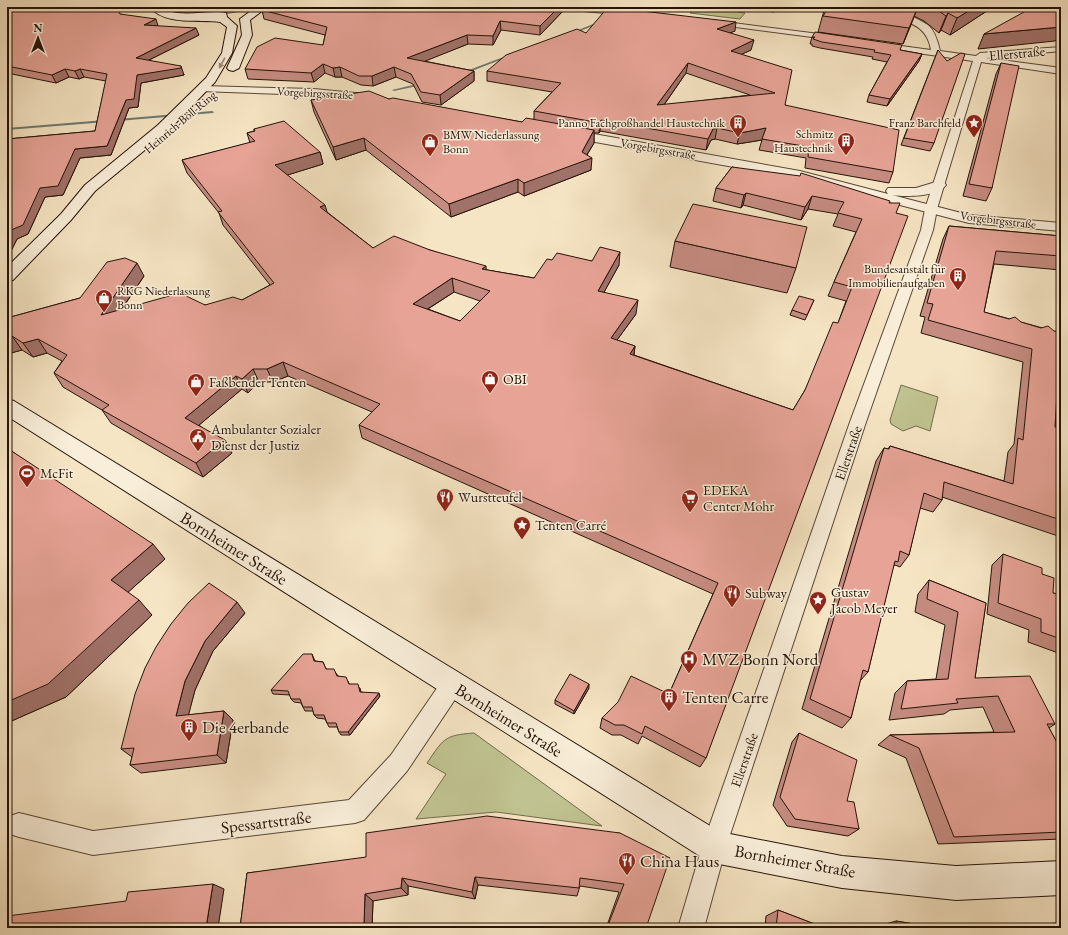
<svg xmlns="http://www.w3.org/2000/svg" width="1068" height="935" viewBox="0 0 1068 935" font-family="'EB Garamond',serif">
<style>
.green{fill:#c0c391;stroke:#726b4c}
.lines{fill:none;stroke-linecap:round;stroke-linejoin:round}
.stream{fill:#6d7a70;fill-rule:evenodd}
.minor-casing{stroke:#584837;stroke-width:2}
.tertiary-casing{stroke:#584837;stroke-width:2}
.secondary-casing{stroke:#241308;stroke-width:2}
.minor{fill:#f9eed9;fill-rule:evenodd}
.tertiary{fill:#f9eed9;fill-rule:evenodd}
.secondary{fill:#f9eed9;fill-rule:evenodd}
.wall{fill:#c68c81;stroke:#241308;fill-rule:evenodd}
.shaded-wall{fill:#a17269;stroke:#241308}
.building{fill:#e6a396;stroke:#241308;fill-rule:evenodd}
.oneway{fill:#998b7b}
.labels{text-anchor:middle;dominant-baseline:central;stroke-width:3;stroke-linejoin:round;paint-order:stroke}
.far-street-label{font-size:12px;fill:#241308;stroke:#f9eed9}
.far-poi-label{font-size:12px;fill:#241308;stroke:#f9eed9;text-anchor:end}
.street-label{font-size:14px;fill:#241308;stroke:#f9eed9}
.poi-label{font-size:14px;fill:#241308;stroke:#f9eed9;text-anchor:start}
.near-street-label{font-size:17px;fill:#241308;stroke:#f9eed9}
.near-poi-label{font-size:17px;fill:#241308;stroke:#f9eed9;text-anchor:start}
</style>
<rect width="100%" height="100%" fill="#f6e5c4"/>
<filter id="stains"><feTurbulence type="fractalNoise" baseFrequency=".005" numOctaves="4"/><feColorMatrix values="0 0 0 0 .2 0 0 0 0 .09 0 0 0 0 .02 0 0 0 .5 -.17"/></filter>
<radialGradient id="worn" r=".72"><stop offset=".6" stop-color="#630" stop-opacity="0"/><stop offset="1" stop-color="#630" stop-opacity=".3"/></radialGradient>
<g class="green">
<path d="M160,7H256C229,15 187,21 160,7Z"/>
<polygon points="709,7 745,13 740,19 690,13 696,9"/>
<polygon points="901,385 938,397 930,431 916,426 903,431 891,424 890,420"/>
<path d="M474,733L602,826L496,812L416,819L446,774L427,763C443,740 443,735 474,733Z"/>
</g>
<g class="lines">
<g class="stream">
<polygon points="636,7 639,7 635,9"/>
<polygon points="598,22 600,23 573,34 571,33"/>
<polygon points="506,56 508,57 464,74 461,73"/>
<polygon points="421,83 423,84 422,85 394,91 392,90"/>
<polygon points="212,111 214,112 213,113 118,121 116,120 118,119"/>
<polygon points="105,120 106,120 106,122 7,130 7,128"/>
</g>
<defs>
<g id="minor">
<polygon points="558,7 586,7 627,11 631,13 627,15 562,9"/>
<path d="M880,7C893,7 917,18 928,25C935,31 938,42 940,51L976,56L980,53L1061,47V51L986,58L1061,68V74L981,62L937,209L933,230L866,422L726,847L704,928H678L702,847L850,422L921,230L925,209L973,61L876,47V43H879L931,50C926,18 899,25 880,7Z"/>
<polygon points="710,20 835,36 839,38 835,40 713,24 709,22"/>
<polygon points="452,675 460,678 463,685 460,692 407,771 364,820 355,823 93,855 19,837 10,834 7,826 10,816 19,813 93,831 349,800 391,755 444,678"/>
</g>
<g id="tertiary">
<polygon points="203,86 314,89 376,95 382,98 376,101 314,95 199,91 197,89 199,87"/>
<path d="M566,129L800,171L888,194L886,191L888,188H916L939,181L944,182L946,185C937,197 906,197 892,195L969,215L1061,223V231L969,223L800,179L562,136L560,133Z"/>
</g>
<g id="secondary">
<path d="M150,7C161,7 168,12 178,13C193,15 214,10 226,13L227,17L237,26L232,53L215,82L168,131L95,191L71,220L13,280L7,281V267L61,214L85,185L158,125L206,78L222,53L227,27L220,22C199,19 165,26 150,7Z"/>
<polygon points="256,7 266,8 250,20 252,35 239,68 233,71 229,70 227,68 242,35 240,19"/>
<polygon points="7,399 14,401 720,832 842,856 956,866 1061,861 1061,895 956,900 842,888 714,863 703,858 7,416"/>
</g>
</defs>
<use href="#minor" class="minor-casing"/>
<use href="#tertiary" class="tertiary-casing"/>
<use href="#secondary" class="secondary-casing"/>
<use href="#minor" class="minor"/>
<use href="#tertiary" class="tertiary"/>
<use href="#secondary" class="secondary"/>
</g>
<g class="wall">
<polygon points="7,7 120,14 158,26 199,35 149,60 184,74 184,75 141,83 138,107 129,108 111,155 80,158 63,195 45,197 28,234 17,239 11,251 7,252 7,139 95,131 106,81 84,77 79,79 69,77 56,83 7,73"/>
<polygon points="271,7 563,7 563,11 540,35 501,30 493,45 468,44 424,61 474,71 474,81 441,105 422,102 413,84 396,77 373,86 361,85 342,77 335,77 325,73 314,82 248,79 245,69 323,45 325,35 264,19 262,10"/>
<polygon points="752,7 784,7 773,12"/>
<polygon points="825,7 993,7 950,35 941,30 939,33 924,21 914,16 903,44 818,32"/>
<path d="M735,31L729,33L751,50L742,54L785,105L893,172L889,183L805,168L806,158L759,150L762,140L737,144L715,139L711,140L706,150L600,131L599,133H594V143L587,155L591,170L524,196L518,192L451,217L366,150L336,160L314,112L311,100L389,99L522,122L534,119V111L552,92L487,81V71L586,33ZM686,73L750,95L664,105Z"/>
<polygon points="812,37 900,50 922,54 919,61 887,106 867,102 869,95 887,62 872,59 873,57 820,48 812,46 812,44 810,44"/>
<polygon points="938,50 934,143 930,151 901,145"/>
<polygon points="1001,63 992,188 986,201 963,196 996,74"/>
<path d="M254,129L320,152L323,164L287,175L327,212L373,248L430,250L487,270L534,278L552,260L592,261L619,265L604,292L636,314L617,340L635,346L634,355L793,410L805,390L838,323L846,301L828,296L834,282L856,232L833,226L838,214L808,209L801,220L743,205L741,208L713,201L716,188L732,167L889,203L896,213L706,758L700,767L642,736L638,744L621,735H612L600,728L602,718L669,694L713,594L362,438L359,425L372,412L288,376L273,382H259L248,393L242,389L199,425L232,453L203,477L111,423L102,410L63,387L54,373L62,361L47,353L33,357L22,350L7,354V318L80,298L144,276L122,309L205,305L242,300L270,285L223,225L219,213L187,173L182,160L250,143L247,133L254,131ZM454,292L480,301L460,321L428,309Z"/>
<polygon points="949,226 1061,236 1061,270 994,264 984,312 1061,333 1061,373 1060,373 1059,394 1057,397 1055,427 1061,429 1061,478 1060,478 1058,499 1061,500 1061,537 942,497 942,500 933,512 920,508 909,555 900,567 895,565 893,567 868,672 860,681 851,718 842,728 802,709 876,461 884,448 888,449 890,446 1004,481 1008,452 1014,444 1023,362 921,333 925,317 920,316 943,239"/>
<polygon points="675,241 796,268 787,293 670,267"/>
<polygon points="814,300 805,320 790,315 792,310"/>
<polygon points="7,448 165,559 128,592 152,615 66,697 7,723 7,519 8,518 7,518"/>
<polygon points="1003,554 1042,574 1053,593 1061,595 1061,654 1028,642 1029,630 987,614 992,565"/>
<polygon points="929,580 986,603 975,678 1055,724 1049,728 1061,750 1061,839 938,844 906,758 878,745 890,735 994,732 983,707 950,710 944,714 889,720 895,693 907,681 936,679 945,625 915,612 918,594"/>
<polygon points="245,613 213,651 195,690 188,715 224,711 233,720 226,763 141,773 130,765 132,757 121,749"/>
<polygon points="312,654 315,661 323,662 326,669 336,673 338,676 348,681 349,684 360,688 361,692 380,696 350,735 341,735 339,732 337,727 329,727 325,719 317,718 314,715 313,711 305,711 301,703 294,702 291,699 290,695 273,694 271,690"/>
<polygon points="589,688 574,714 555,704 555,700"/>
<polygon points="799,733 847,801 859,829 848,836 787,826 773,805 792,742"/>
<polygon points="620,833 646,928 606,928 619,892 580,886 577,896 478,885 475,899 408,886 408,895 373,901 372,928 240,928 247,873"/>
<polygon points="778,910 825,928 765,928 766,916"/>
<polygon points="896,921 938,928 880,928 879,926"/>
</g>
<g class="shaded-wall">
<polygon points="559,7 563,7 563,11 540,35 540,26"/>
<polygon points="774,7 784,7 773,12"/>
<polygon points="975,7 993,7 950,35 957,18"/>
<polygon points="917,9 911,25 903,44 909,28"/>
<polygon points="948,13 941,30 939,33 946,16"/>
<polygon points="156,19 158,26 144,25"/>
<polygon points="500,21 501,30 493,45 493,36"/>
<polygon points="736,22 735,31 715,39 717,29"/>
<polygon points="1061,27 1061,36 1055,41 978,49 984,34"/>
<polygon points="196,28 199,35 139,65 136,58"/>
<polygon points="467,35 468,44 408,68 407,58"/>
<polygon points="754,40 751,50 729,60 731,51"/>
<polygon points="922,54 919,61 887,106 890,99"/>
<polygon points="688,63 686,73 656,116 657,105"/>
<polygon points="323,64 325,73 314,82 311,73"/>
<polygon points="181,66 184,75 141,83 138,107 129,108 111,155 80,158 63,195 45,197 28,234 17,239 11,251 7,246 7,238 11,230 40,188 75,149 107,146 126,100 137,75"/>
<polygon points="340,67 342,77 335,77 333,68"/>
<polygon points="394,67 396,77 373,86 372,76"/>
<polygon points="65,69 69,77 56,83 52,75"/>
<polygon points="80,69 84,77 79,79 75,71"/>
<polygon points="474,71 474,81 441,105 440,95"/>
<polygon points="601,120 600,131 599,133 600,123"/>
<polygon points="717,128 715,139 711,140 706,150 708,139 713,129"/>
<polygon points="766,128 762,140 737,144 740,133"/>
<polygon points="594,130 594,143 583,161 592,158 591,170 524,196 524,183 582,152"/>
<polygon points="364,138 366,150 336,160 333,147"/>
<polygon points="320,152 323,164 278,178 275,165"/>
<polygon points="518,179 518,192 451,217 449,204"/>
<polygon points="746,193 743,205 741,208 744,195"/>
<polygon points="812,196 808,209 801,220 805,207"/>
<polygon points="325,205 329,218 320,207"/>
<polygon points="620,252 619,265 597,305 598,291"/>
<polygon points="137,263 144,276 109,328 101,315"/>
<polygon points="486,266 487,280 482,269"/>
<polygon points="452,278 454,292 415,317 413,304"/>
<polygon points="638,300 636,314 609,351 611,338"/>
<polygon points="12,336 22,350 7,354 7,338"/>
<polygon points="38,339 47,353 33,357 23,343"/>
<polygon points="635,346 633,360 630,354"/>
<polygon points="283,362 288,376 273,382 267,369"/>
<polygon points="253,369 259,382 248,393 242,379"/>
<polygon points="236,376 242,389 192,431 185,418"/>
<polygon points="225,440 232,453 203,477 196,463"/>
<polygon points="153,544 165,559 125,595 111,580"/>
<polygon points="139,600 152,615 66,697 7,723 7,702"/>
<polygon points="237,602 245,613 213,651 195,690 186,725 176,716 185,681 205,641"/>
<polygon points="589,684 589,688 574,714 574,711"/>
<polygon points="379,693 380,696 350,735 348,732"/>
<polygon points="224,711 233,720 226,763 217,755"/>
<polygon points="475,877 478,885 475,899 472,892"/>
<polygon points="402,878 408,886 408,895 401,888"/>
<polygon points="213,884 224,889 218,928 206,928"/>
<polygon points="365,894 373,901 372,928 368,928 364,925"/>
</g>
<g class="building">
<polygon points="7,7 116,7 120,14 156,19 144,25 196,28 136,58 181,66 181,68 137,75 134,99 126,100 107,146 75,149 58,186 40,188 23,225 11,230 7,238 7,139 95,131 107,74 80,69 75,71 65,69 52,75 7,66"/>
<polygon points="271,7 559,7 540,26 500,21 493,36 467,35 407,58 474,71 440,95 421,92 411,74 394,67 372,76 359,76 340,67 333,68 323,64 311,73 245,69 257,47 275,38 323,45 327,27 262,10"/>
<path d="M608,7L736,22L717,29L754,40L731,51L792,70L785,105L899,130L893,172L808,157L809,147L762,139L766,128L740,133L717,128L713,129L708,139L601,120L600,123L534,111L561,83L487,71L506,55L577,29L586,33ZM688,63L775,93L657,105Z"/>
<polygon points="829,7 912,7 917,9 909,28 823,16"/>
<polygon points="933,7 975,7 957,18 948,13 946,16"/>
<polygon points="1033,7 1061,7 1061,27 984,34"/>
<polygon points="815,32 902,45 900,50 922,54 890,99 869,95 891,55 874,52 875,50 822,42 813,39 815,37 812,37"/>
<polygon points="938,50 947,61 961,53 965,54 934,143 904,138"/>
<polygon points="1001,63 1019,66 992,188 969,184"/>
<polygon points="369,91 389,99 393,98 522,122 526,118 594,130 582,152 592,158 524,183 518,179 449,204 364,138 333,147 311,100"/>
<path d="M284,121L320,152L275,165L325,205L320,207L373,248L394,236L430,250L486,266L482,269L534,278L547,259L552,260L557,253L592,261L600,247L620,252L598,291L638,300L611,338L635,346L630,354L793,410L805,390L833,322L838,323L852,287L834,282L862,219L838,213L844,202L812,196L805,207L746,193L744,195L716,188L732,167L800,176L801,173L890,201L889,203H900L896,213L908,216L706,758L645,726L642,734L624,725H615L602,718L618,702L631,676L669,694L718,583L359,425L380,404L283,362L267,369H253L242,379L236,376L185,418L225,440L196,463L102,410L109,405L54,373L67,355L38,339L23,343L12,336L7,338V318L80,298L107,262L125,258L137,263L101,315L180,293L205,305L233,297L242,300L274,283L218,212L222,211L182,160L255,141L247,133L255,131L254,129ZM452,278L490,291L460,321L413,304Z"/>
<polygon points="693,204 807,227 796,268 675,241"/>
<polygon points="949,226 1061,236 1061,256 996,251 984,312 1009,319 1015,317 1021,322 1041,328 1048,326 1054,331 1061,333 1061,365 1059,394 1057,394 1055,427 1061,429 1061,468 1058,499 1061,500 1061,520 944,482 942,500 924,493 909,555 900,551 898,562 895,561 868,672 863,670 851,718 810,699 884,448 889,449 890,446 1013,484 1018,438 1023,440 1032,349 928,320 933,304 927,303"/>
<polygon points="799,296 814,300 807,315 792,310"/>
<polygon points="7,448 153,544 111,580 139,600 48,684 7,702 7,519 11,516 7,513"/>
<polygon points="1003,554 1042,568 1042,574 1054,578 1053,593 1061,595 1061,639 1041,632 1041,619 998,603"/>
<polygon points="929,580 986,603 975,678 1030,676 1055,724 1047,724 1061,750 1061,832 954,837 919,748 890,735 1015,732 998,696 956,699 958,703 901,709 907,681 948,679 958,612 927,599"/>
<polygon points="209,583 237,602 205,641 185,681 176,716 224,711 217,755 130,765 134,748 121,749 135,694 145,668 156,647 171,624 188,603"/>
<polygon points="303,654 312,654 314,661 323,662 326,669 334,669 337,676 346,677 349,684 358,684 360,692 379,693 348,732 339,732 336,723 327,723 324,715 314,715 312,707 303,707 300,699 291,699 288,691 271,690"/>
<polygon points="570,674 589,684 574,711 555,700"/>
<polygon points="799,733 857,760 847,801 854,802 859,829 795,819 780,797"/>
<polygon points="487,816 620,833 670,858 646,928 607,928 624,884 580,878 579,888 475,877 472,892 402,878 401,888 365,894 364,925 343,928 240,928 247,873 366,857 366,833"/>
<polygon points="213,884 206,928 7,928 7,916 126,901 128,892"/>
<polygon points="778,910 825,928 776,928"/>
<polygon points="896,921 938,928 897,928"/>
<polygon points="1061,923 1061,928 962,928"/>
</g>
<defs><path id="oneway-solid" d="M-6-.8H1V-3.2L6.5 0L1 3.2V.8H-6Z"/></defs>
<use class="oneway" href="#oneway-solid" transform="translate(222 63) rotate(119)"/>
<defs>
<symbol id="building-pin" viewBox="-11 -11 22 30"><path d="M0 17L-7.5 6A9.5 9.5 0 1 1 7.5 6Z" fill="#8f2418" stroke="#f9eed9"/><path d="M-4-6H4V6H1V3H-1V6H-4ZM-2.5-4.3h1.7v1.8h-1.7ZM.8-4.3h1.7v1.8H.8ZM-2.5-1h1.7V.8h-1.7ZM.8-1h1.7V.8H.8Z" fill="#fff"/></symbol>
<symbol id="sight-pin" viewBox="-11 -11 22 30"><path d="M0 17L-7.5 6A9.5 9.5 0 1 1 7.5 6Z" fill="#8f2418" stroke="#f9eed9"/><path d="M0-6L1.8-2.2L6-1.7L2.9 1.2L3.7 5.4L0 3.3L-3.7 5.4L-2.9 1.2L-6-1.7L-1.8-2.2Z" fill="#fff"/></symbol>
<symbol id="shop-pin" viewBox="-11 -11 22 30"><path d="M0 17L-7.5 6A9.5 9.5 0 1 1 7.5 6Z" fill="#8f2418" stroke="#f9eed9"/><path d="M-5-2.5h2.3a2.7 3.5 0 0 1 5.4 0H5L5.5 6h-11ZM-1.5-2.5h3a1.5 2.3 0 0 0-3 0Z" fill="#fff"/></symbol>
<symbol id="civic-pin" viewBox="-11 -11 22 30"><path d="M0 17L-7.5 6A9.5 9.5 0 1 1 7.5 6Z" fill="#8f2418" stroke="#f9eed9"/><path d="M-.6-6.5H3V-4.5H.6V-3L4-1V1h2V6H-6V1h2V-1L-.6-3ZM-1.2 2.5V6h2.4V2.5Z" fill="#fff"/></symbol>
<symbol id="stadium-pin" viewBox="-11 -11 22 30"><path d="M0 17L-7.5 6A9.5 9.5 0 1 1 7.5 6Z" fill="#8f2418" stroke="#f9eed9"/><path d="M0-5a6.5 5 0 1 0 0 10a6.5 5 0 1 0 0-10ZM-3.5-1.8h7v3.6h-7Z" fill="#fff"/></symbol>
<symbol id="restaurant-pin" viewBox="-11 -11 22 30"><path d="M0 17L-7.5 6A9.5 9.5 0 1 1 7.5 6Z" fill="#8f2418" stroke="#f9eed9"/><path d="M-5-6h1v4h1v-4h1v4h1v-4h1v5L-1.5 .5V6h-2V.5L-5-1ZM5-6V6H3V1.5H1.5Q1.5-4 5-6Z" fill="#fff"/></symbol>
<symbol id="supermarket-pin" viewBox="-11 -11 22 30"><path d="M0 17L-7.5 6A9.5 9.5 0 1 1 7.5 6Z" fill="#8f2418" stroke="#f9eed9"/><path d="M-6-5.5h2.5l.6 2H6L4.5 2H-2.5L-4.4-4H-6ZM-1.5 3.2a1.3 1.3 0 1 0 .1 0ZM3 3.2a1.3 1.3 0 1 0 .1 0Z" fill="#fff"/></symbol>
<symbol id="hospital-pin" viewBox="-11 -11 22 30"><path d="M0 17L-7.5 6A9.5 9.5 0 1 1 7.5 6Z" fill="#8f2418" stroke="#f9eed9"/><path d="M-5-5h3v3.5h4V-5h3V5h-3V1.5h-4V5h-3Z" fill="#fff"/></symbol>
</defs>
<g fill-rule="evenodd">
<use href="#building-pin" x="728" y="113" width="20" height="27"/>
<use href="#sight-pin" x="964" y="113" width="20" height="27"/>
<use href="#building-pin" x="836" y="131" width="20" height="27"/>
<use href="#shop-pin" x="420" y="132" width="20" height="27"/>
<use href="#building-pin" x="948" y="266" width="20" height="27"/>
<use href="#shop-pin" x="94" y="288" width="20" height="27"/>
<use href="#shop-pin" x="480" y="369" width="20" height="27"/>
<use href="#shop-pin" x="186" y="372" width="20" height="27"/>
<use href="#civic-pin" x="188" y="427" width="20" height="27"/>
<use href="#stadium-pin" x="17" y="463" width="20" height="27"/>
<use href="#restaurant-pin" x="435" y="487" width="20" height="27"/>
<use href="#supermarket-pin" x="680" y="488" width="20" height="27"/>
<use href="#sight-pin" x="512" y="515" width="20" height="27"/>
<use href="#restaurant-pin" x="722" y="583" width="20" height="27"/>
<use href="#sight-pin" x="808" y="590" width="20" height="27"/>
<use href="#hospital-pin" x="679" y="649" width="20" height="27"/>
<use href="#building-pin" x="659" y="687" width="20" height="27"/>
<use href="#building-pin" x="179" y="717" width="20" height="27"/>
<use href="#restaurant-pin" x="617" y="851" width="20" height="27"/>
</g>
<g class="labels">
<g class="far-street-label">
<text transform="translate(315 93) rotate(3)">Vorgebirgsstraße</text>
<text transform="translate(180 122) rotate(-40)">Heinrich-Böll-Ring</text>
<text transform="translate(658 149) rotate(10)">Vorgebirgsstraße</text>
<text transform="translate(998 220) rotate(7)">Vorgebirgsstraße</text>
</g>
<g class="far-poi-label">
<text x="725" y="123">Panno Fachgroßhandel Haustechnik</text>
<text x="961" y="123">Franz Barchfeld</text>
<text x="833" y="134">Schmitz<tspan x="833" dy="14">Haustechnik</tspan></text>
<text x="443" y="135" text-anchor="start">BMW Niederlassung<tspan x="443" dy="14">Bonn</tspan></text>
<text x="945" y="269">Bundesanstalt für<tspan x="945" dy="14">Immobilienaufgaben</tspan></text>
<text x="117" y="291" text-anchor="start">RKG Niederlassung<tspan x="117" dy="14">Bonn</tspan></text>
</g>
<g class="street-label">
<text transform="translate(1017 53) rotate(-5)">Ellerstraße</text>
<text transform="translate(848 453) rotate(-71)">Ellerstraße</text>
<text transform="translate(744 760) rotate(-71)">Ellerstraße</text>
</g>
<g class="poi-label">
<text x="503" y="379">OBI</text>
<text x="209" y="382">Faßbender Tenten</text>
<text x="211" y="429">Ambulanter Sozialer<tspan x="211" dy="16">Dienst der Justiz</tspan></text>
<text x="40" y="473">McFit</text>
<text x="703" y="490">EDEKA<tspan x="703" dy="16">Center Mohr</tspan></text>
<text x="458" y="497">Wurstteufel</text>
<text x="535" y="525">Tenten Carré</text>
<text x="831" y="592">Gustav<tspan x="831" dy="16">Jacob Meyer</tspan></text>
<text x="745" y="593">Subway</text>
</g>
<g class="near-street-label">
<text transform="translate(234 548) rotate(32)">Bornheimer Straße</text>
<text transform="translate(509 720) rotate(32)">Bornheimer Straße</text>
<text transform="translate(266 822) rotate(-7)">Spessartstraße</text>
<text transform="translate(795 861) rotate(10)">Bornheimer Straße</text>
</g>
<g class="near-poi-label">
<text x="702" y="659">MVZ Bonn Nord</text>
<text x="682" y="697">Tenten Carre</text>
<text x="202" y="727">Die 4erbande</text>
<text x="640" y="861">China Haus</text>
</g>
</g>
<rect width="1068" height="935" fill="none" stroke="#f6e5c4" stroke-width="24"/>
<rect x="8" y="8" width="1052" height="919" fill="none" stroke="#241308" stroke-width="2"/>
<rect x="12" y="12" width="1044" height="911" fill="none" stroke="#241308"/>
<g transform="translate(38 38)" stroke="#f9eed9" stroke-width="3" paint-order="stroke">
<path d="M0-3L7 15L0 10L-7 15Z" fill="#241308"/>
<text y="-6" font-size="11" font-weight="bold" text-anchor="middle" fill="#241308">N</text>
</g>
<rect width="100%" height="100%" filter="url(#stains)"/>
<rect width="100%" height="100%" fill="url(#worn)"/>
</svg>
